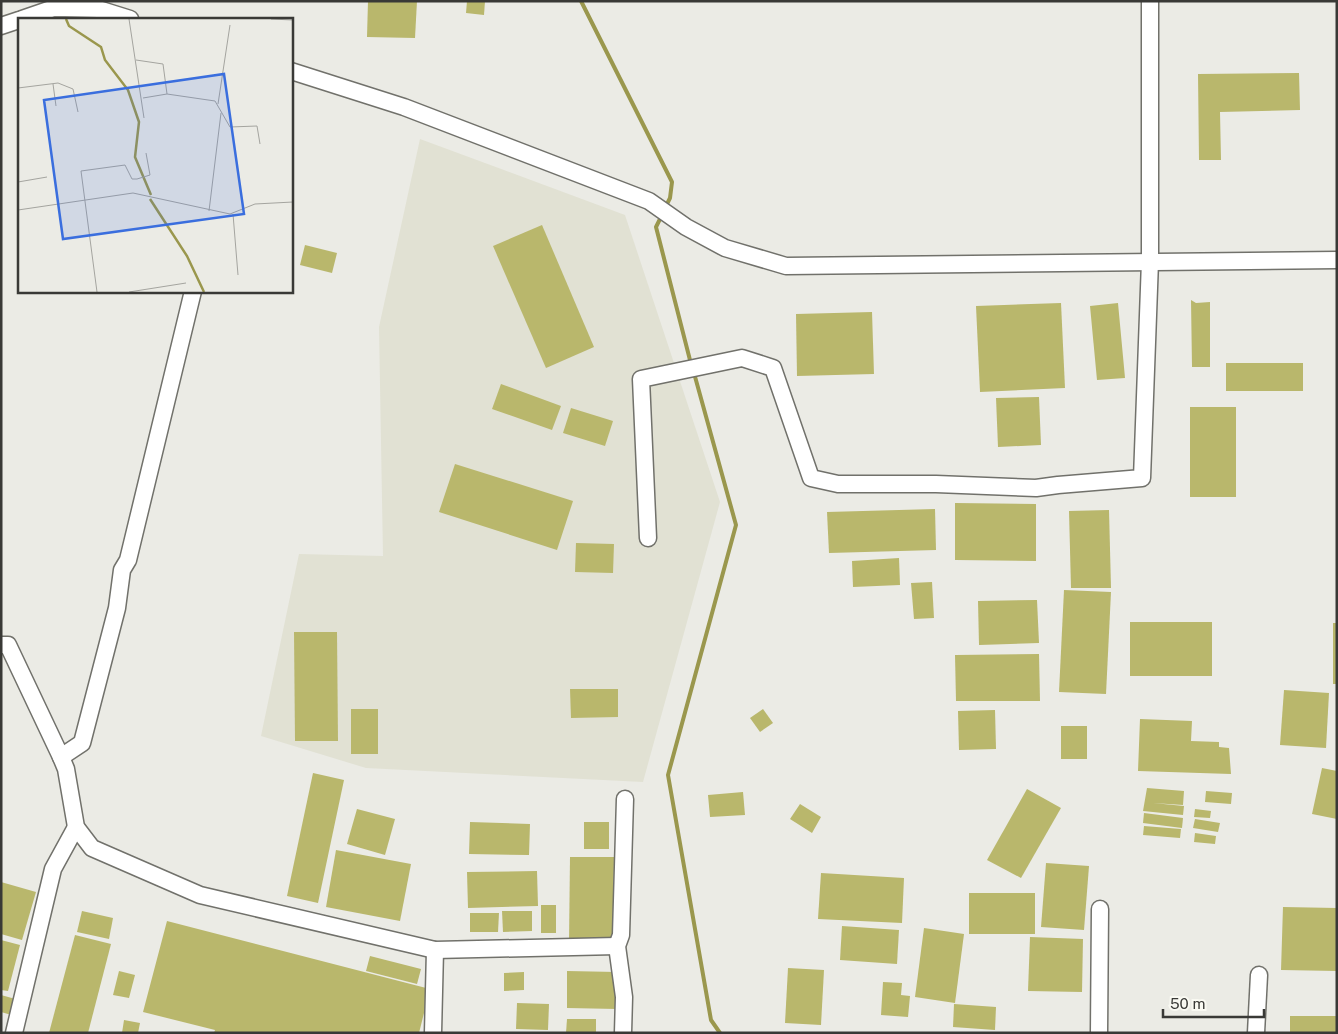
<svg xmlns="http://www.w3.org/2000/svg" width="1338" height="1034" viewBox="0 0 1338 1034" font-family="'Public Sans',sans-serif">
<style>
.built{fill:#e1e1d3}
.lines{fill:none;stroke-linecap:round;stroke-linejoin:round}
.stream{stroke:#9a974d;stroke-width:4}
.building{fill:#b9b76c}
.street-casing{stroke:#71716b;stroke-width:19}
.street{stroke:#fff;stroke-width:16}
.inset-river{fill:none;stroke:#9a974d;stroke-width:2.5}
.inset-road{fill:none;stroke:#a4a49f;stroke-width:1}
.view{fill:#3a6ede;fill-opacity:0.15;stroke:#3a6ede;stroke-width:2.5}
.inset-edge{fill:none;stroke:#393936;stroke-width:2.5}
</style>
<rect width="100%" height="100%" fill="#ebebe5"/>
<polygon class="built" points="420,139 625,215 720,502 643,782 366,768 261,736 299,554 383,556 379,327"/>
<g class="lines">
<g class="stream">
<polyline points="581,1 672,182 670,198 665,208"/>
<polyline points="662,215 656,227 691,364"/>
<polyline points="694,373 736,525 668,775 711,1020 720,1033"/>
</g>
</g>
<g class="building">
<polygon points="368,1 417,1 415,38 367,37"/>
<polygon points="467,1 485,1 484,15 466,13"/>
<polygon points="1299,73 1300,110 1220,112 1221,160 1199,160 1198,74"/>
<polygon points="542,225 594,347 546,368 493,246"/>
<polygon points="305,245 337,253 332,273 300,265"/>
<polygon points="1191,300 1196,303 1210,302 1210,367 1192,367"/>
<polygon points="1061,303 1065,388 980,392 976,306"/>
<polygon points="1118,303 1125,378 1097,380 1090,306"/>
<polygon points="872,312 874,374 797,376 796,314"/>
<rect x="1226" y="363" width="77" height="28"/>
<polygon points="501,384 561,406 552,430 492,409"/>
<polygon points="1039,397 1041,445 998,447 996,398"/>
<rect x="1190" y="407" width="46" height="90"/>
<polygon points="571,408 613,421 605,446 563,433"/>
<polygon points="455,464 573,501 557,550 439,512"/>
<polygon points="955,503 1036,504 1036,561 955,560"/>
<polygon points="935,509 936,550 829,553 827,512"/>
<polygon points="1109,510 1111,588 1071,588 1069,511"/>
<polygon points="576,543 614,544 613,573 575,572"/>
<polygon points="899,558 900,585 853,587 852,561"/>
<polygon points="932,582 934,618 914,619 911,583"/>
<polygon points="1064,590 1111,592 1106,694 1059,692"/>
<polygon points="1037,600 1039,643 979,645 978,601"/>
<rect x="1130" y="622" width="82" height="54"/>
<rect x="1333" y="623" width="4" height="61"/>
<polygon points="294,632 337,632 338,741 295,741"/>
<polygon points="1039,654 1040,701 956,701 955,655"/>
<polygon points="570,689 618,689 618,717 571,718"/>
<polygon points="1284,690 1329,693 1326,748 1280,745"/>
<rect x="351" y="709" width="27" height="45"/>
<polygon points="763,709 773,723 760,732 750,718"/>
<polygon points="995,710 996,749 959,750 958,711"/>
<polygon points="1140,719 1192,721 1191,741 1219,742 1219,747 1229,748 1231,774 1138,771"/>
<rect x="1061" y="726" width="26" height="33"/>
<polygon points="1322,768 1337,771 1337,819 1312,814"/>
<polygon points="313,773 344,780 318,903 287,896"/>
<polygon points="1147,788 1184,791 1183,805 1153,803 1184,806 1183,815 1143,811"/>
<polygon points="1027,789 1061,808 1021,878 987,860"/>
<polygon points="1206,791 1232,793 1231,804 1205,802"/>
<polygon points="743,792 745,815 710,817 708,795"/>
<polygon points="800,804 821,817 812,833 790,819"/>
<polygon points="357,809 395,819 385,855 347,844"/>
<polygon points="1195,809 1211,811 1210,818 1194,817"/>
<polygon points="1144,813 1183,818 1182,828 1143,823"/>
<polygon points="1195,819 1220,823 1218,832 1193,828"/>
<polygon points="470,822 530,824 529,855 469,854"/>
<rect x="584" y="822" width="25" height="27"/>
<polygon points="1144,826 1181,829 1180,838 1143,835"/>
<polygon points="1195,833 1216,836 1215,844 1194,842"/>
<polygon points="336,850 411,864 400,921 326,907"/>
<polygon points="570,857 614,857 613,943 569,943"/>
<polygon points="1046,863 1089,866 1084,930 1041,927"/>
<polygon points="537,871 538,906 468,908 467,872"/>
<polygon points="821,873 904,878 902,923 818,919"/>
<polygon points="1,882 36,892 22,940 1,934"/>
<rect x="969" y="893" width="66" height="41"/>
<rect x="541" y="905" width="15" height="28"/>
<polygon points="1283,907 1337,908 1337,971 1281,970"/>
<polygon points="82,911 113,918 109,939 77,932"/>
<polygon points="502,911 532,911 532,931 503,932"/>
<polygon points="470,913 499,913 498,932 470,932"/>
<polygon points="167,921 430,989 419,1033 214,1033 215,1030 143,1012"/>
<polygon points="842,926 899,930 897,964 840,960"/>
<polygon points="924,928 964,934 955,1003 915,997"/>
<polygon points="75,935 111,944 88,1033 49,1033"/>
<polygon points="1030,937 1083,939 1082,992 1028,991"/>
<polygon points="1,940 20,945 8,991 1,990"/>
<polygon points="370,956 421,969 417,984 366,971"/>
<polygon points="788,968 824,970 821,1025 785,1023"/>
<polygon points="119,971 135,975 129,998 113,995"/>
<polygon points="567,971 617,972 617,1009 567,1008"/>
<polygon points="524,972 524,990 504,991 504,973"/>
<polygon points="883,982 902,983 901,995 910,996 908,1017 881,1015"/>
<polygon points="1,995 19,1000 15,1016 1,1012"/>
<polygon points="517,1003 549,1004 548,1030 516,1029"/>
<polygon points="954,1004 996,1007 995,1030 953,1027"/>
<rect x="1290" y="1016" width="47" height="17"/>
<polygon points="567,1019 596,1019 596,1033 566,1033"/>
<polygon points="124,1020 140,1023 138,1033 122,1033"/>
</g>
<g class="lines">
<defs>
<g id="street">
<polyline points="22,19 54,8 98,9 130,19"/>
<polyline points="1,26 19,20"/>
<polyline points="291,71 404,107 649,201 686,227 725,248 786,266 1337,260"/>
<polyline points="648,538 641,379 742,358 773,368 811,478 838,484 936,484 1036,488 1058,485 1142,478 1150,261 1150,1"/>
<polyline points="1,645 8,645 61,757 66,769 76,827 92,848 200,895 435,950 617,946"/>
<polyline points="61,757 82,743 117,608 122,570 128,560 193,291"/>
<polyline points="14,1033 53,869 76,827"/>
<polyline points="433,1033 435,950"/>
<polyline points="623,1033 624,997 617,946 621,935 625,799"/>
<polyline points="1099,1033 1100,909"/>
<polyline points="1256,1033 1259,975"/>
</g>
</defs>
<use href="#street" class="street-casing"/>
<use href="#street" class="street"/>
</g>
<g transform="translate(18 18)">
<rect width="275" height="275" fill="#ebebe5"/>
<path class="inset-river" d="M48,1L51,8L83,29L87,42L110,72L121,104L117,139L133,177M132,181L169,238L186,274"/>
<path class="inset-road" d="M111,1L126,100M253,1L275,2M118,42L145,46L149,76M35,66L38,88M0,70L40,65L55,71L60,94M125,80L149,76L197,83L212,109L239,108L242,126M200,86L212,7M0,164L29,159M0,192L115,175L212,196L237,186L275,184M191,193L203,95M215,196L220,257M79,274L63,153L107,147L114,161H119L132,157L128,135M111,274L168,265"/>
<path class="view" d="M206,56L226,196L45,221L26,82Z"/>
<rect width="275" height="275" class="inset-edge"/>
</g>
<rect width="1338" height="1034" fill="none" stroke="#393936" stroke-width="5"/>
<path d="M1163 1009v8h101v-8" fill="none" stroke="#393936" stroke-width="2.5"/>
<text x="1170" y="1009" font-size="15" fill="#393936" stroke="#f9f9f2" stroke-width="4" paint-order="stroke">50 m</text>
</svg>
